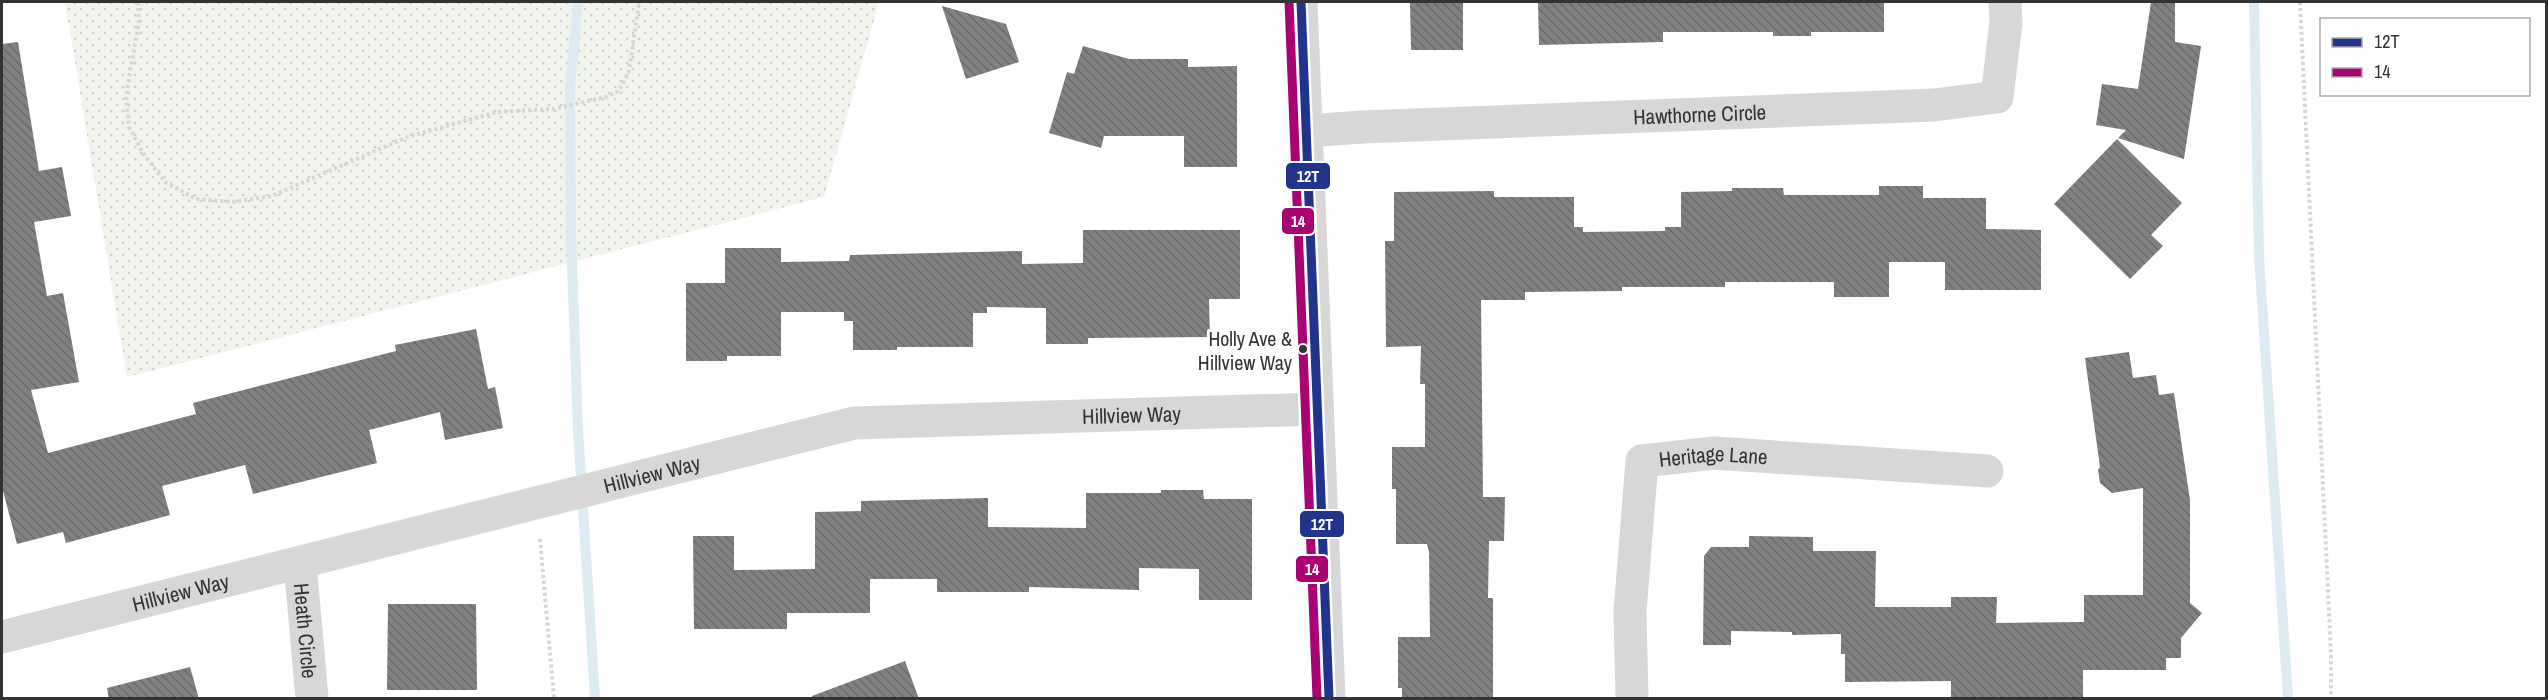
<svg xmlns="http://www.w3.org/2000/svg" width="2548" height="700" viewBox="0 0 2548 700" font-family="'Archivo Narrow',sans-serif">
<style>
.grass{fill:url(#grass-dots)}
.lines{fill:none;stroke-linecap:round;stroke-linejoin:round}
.stream{stroke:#ddebf3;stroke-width:10}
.building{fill:url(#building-back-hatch)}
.path{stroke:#d6d6d6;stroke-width:4;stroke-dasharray:3 3;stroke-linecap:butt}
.minor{stroke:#d7d7d7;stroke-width:33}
.bus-1-casing{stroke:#fff;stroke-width:14}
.bus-2-casing{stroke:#fff;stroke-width:14}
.bus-1{stroke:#21338b;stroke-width:9}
.bus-2{stroke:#a90272;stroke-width:9}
.bus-dot{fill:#333;stroke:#fff;stroke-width:2}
.labels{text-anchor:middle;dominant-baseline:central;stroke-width:6;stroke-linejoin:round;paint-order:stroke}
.bus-label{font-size:20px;fill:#333;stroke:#fff;text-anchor:end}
.street-label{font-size:21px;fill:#333;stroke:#fff}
.line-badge{stroke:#fff;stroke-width:2}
.badge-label{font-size:16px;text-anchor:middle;font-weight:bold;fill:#fff}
</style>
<defs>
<pattern id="grass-dots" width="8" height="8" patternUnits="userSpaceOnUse" patternTransform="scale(1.5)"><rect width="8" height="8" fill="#f1f5ed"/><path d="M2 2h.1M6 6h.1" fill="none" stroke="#cfd2cc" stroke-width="1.8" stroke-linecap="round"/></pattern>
<pattern id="building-back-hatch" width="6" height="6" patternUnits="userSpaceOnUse" patternTransform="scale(1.5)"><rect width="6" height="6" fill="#818181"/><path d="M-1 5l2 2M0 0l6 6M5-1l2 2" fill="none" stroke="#6a6a6a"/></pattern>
</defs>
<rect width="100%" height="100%" fill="#fff"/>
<polygon class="grass" points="65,2 879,2 824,197 127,377"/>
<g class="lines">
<g class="stream">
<polyline points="578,2 570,88 571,236 578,429 595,698"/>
<polyline points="2254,2 2259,256 2288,698"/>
</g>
</g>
<g class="building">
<polygon points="1410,2 1463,2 1463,50 1411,50"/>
<polygon points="1538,2 1884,2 1884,32 1811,32 1811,36 1773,36 1773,32 1663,32 1663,42 1539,45"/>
<polygon points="2151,2 2175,2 2175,42 2201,46 2184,159 2118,138 2126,130 2096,125 2102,84 2138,89"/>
<polygon points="942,6 1006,24 1019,62 966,79"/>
<polygon points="18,42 39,171 62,167 71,216 34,222 47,296 63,293 79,382 31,390 48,453 196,414 193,403 396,351 395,345 476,329 488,389 495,387 503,428 445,440 440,412 369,430 377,463 253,494 245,465 162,486 170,515 66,543 63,532 17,544 2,487 2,44"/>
<polygon points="1083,46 1129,59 1188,59 1188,67 1237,66 1237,167 1184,167 1184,136 1104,136 1101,148 1049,133 1067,72 1074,74"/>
<polygon points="2117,139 2182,203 2151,235 2163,246 2130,279 2054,204"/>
<polygon points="1879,186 1923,186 1923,198 1986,198 1986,229 2041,230 2041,290 1945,290 1945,262 1889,262 1889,297 1834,297 1834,282 1725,282 1725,287 1622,287 1622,291 1525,292 1525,300 1481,300 1483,497 1505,497 1504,541 1489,541 1488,598 1493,598 1493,699 1402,699 1402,688 1398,688 1398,637 1430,637 1429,552 1427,544 1396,544 1396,489 1392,489 1392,447 1425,447 1425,384 1420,384 1421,346 1386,347 1385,241 1394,241 1394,192 1494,191 1494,197 1574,197 1574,227 1583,227 1583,232 1665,231 1665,227 1681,227 1681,192 1732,191 1732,188 1783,188 1784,195 1879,195"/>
<polygon points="1083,230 1240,230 1240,299 1209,299 1210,337 1088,338 1088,344 1046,344 1046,308 987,307 987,313 973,313 973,347 897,347 897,350 853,350 853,321 844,321 844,312 781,312 781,356 727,356 727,361 686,361 686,283 725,283 725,248 781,248 781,262 849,261 850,255 1022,251 1022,264 1083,263"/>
<polygon points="2129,352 2133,378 2156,375 2159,395 2174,393 2190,500 2190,603 2202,613 2181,638 2181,658 2166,658 2166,670 2083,670 2083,699 1951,699 1951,681 1845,682 1845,654 1841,654 1841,634 1792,635 1792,632 1731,631 1731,645 1703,645 1704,556 1711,547 1749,547 1749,536 1813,537 1813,551 1876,551 1875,607 1951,607 1951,597 1997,597 1996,623 2084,622 2084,595 2143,595 2143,488 2112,493 2100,483 2098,470 2100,467 2085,358"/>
<polygon points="1161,490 1203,490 1204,499 1252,499 1252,600 1199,600 1199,569 1139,568 1139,590 1029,587 1029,592 937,592 937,579 870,579 870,613 787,613 787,629 694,629 693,536 734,536 734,570 815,569 815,512 861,511 861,501 988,498 988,527 1086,528 1086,493 1161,493"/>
<polygon points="388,604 476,604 477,690 387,690"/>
<polygon points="905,661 919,699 813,699 812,696"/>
<polygon points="190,667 199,699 109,699 107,688"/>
</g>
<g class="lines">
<g class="path">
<polyline points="138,2 139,21 126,96 129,127 143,153 165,182 196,199 232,202 272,196 407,137 497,112 553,109 606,97 619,91 629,71 639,2"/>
<polyline points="2300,2 2331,655 2331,698"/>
<polyline points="540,539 554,698"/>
</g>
<g class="minor">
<polyline points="1301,2 1329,698"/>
<path id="s1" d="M1306,131L1363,127L1934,105L1997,97L2006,22L2005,2"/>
<path id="s2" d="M300,563L312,698"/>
<path id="s3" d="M2,637L854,423L1317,409"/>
<path id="s4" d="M1632,698L1630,612L1642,461L1714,453L1987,471"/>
</g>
<defs>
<polyline id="bus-1" points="1301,2 1329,698"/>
<polyline id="bus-2" points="1289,2 1317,698"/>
</defs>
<use href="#bus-1" class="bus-1-casing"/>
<use href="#bus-2" class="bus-2-casing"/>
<use href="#bus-1" class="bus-1"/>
<use href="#bus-2" class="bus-2"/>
</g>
<circle class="bus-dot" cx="1303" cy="349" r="5"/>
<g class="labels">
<g class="bus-label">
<text x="1292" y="338">Holly Ave &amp;<tspan x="1292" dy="24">Hillview Way</tspan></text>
</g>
<g class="street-label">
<text stroke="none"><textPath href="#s1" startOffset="394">Hawthorne Circle</textPath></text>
<text stroke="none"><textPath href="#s3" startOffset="1156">Hillview Way</textPath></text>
<text stroke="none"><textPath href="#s4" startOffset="309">Heritage Lane</textPath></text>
<text stroke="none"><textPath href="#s3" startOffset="670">Hillview Way</textPath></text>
<text stroke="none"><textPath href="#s3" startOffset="184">Hillview Way</textPath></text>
<text stroke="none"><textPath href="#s2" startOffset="68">Heath Circle</textPath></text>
</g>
</g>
<g class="line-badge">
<rect x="1285" y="162" width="46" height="28" rx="6" fill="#21338b"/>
<rect x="1281" y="207" width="34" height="28" rx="6" fill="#a90272"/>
<rect x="1299" y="510" width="46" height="28" rx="6" fill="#21338b"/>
<rect x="1295" y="555" width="34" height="28" rx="6" fill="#a90272"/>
</g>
<g class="badge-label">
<text x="1308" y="182">12T</text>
<text x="1298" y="227">14</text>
<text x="1322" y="530">12T</text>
<text x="1312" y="575">14</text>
</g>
<rect width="2548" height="700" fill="none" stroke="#333333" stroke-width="6"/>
<rect x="2320" y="18" width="210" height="78" fill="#ffffff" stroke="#adadad" stroke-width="1.5"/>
<rect x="2332" y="38" width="30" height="9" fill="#21338b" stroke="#adadad" stroke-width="1.5"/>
<text x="2374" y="48" font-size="18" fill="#333333">12T</text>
<rect x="2332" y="68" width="30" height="9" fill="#a90272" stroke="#adadad" stroke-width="1.5"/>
<text x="2374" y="78" font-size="18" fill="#333333">14</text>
</svg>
